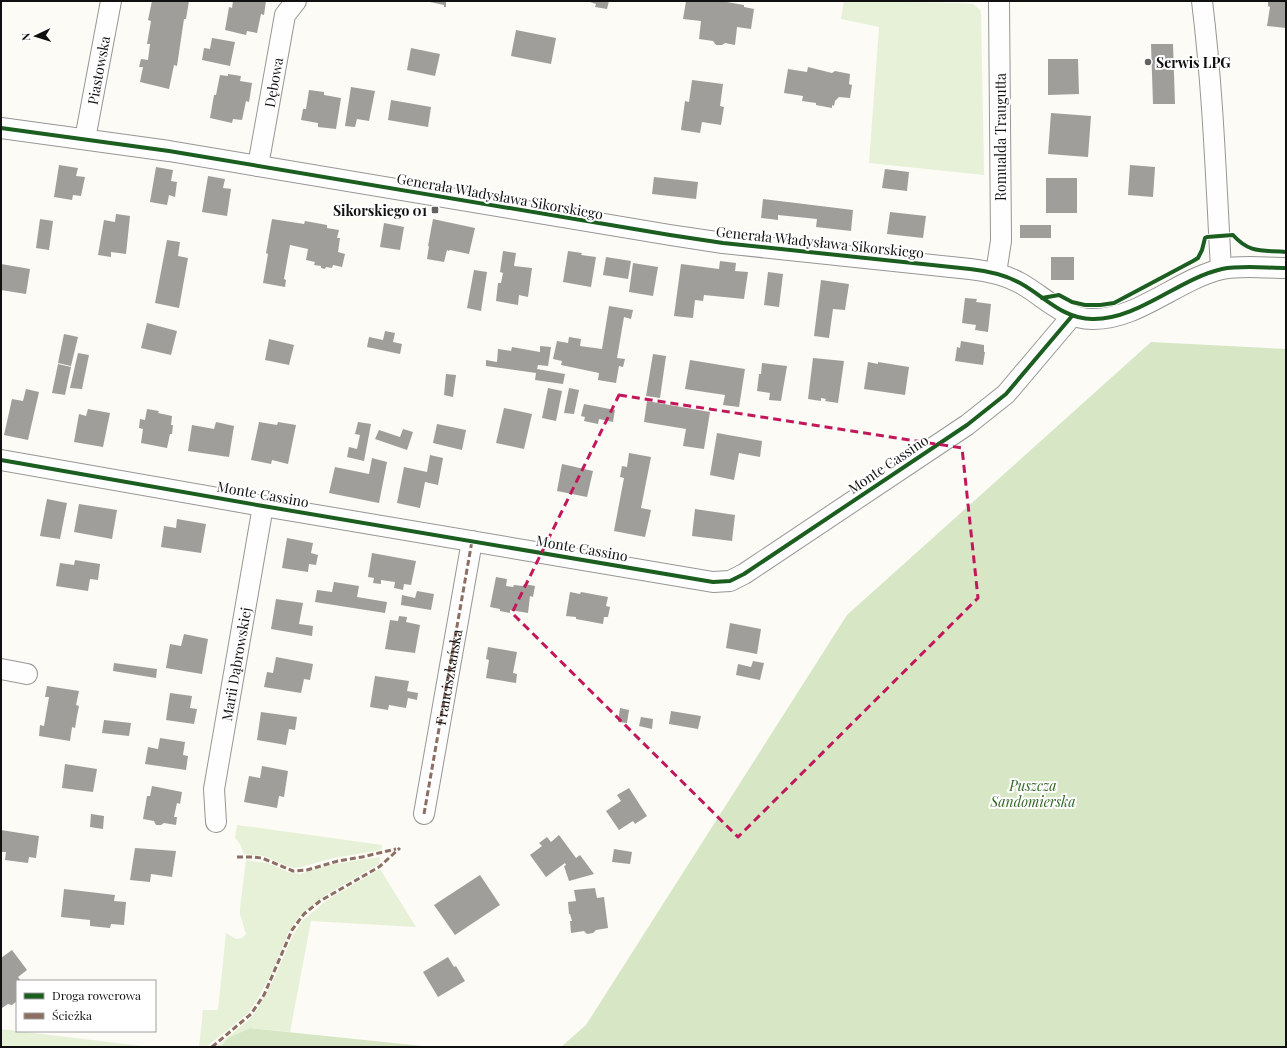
<svg xmlns="http://www.w3.org/2000/svg" width="1287" height="1048" viewBox="0 0 1287 1048" font-family="'Playfair Display',serif">
<style>
.green{fill:#e6f1d8}
.forest{fill:#d7e7c6}
.building{fill:#a09e9b}
.lines{fill:none;stroke-linecap:round;stroke-linejoin:round}
.minor-casing{stroke:#969694;stroke-width:22}
.minor{stroke:#fffefe;stroke-width:20}
.quiet{stroke:#8d6e63;stroke-width:3;stroke-dasharray:6 3;stroke-linecap:butt}
.cycleway-casing{stroke:#fff;stroke-width:6}
.cycleway{stroke:#1b5e20;stroke-width:4}
.marked{fill:none;stroke:#c2185b;stroke-width:3;stroke-dasharray:8 5;stroke-linejoin:round}
.poi-dot{fill:#636260;stroke:#fff;stroke-width:1.5}
.labels{text-anchor:middle;dominant-baseline:central;stroke-width:4;stroke-linejoin:round;paint-order:stroke}
.poi-label{font-size:14px;font-weight:bold;fill:#101010;stroke:#fff;text-anchor:start}
.street-label{font-size:14px;fill:#101010;stroke:#fff}
.park-label{font-size:14px;font-style:italic;fill:#326524;stroke:#fff}
</style>
<rect width="100%" height="100%" fill="#fcfbf6"/>
<g class="green">
<polygon points="844,1 959,3 973,4 981,11 984,175 869,163 879,27 841,19"/>
<polygon points="237,825 382,845 381,850 333,858 305,866 295,868 287,866 264,856 244,854 240,844 235,838"/>
<polygon points="380,857 379,864 324,896 299,917 289,931 272,972 257,1000 248,1013 230,1028 206,1047 199,1047 203,1010 218,1010 226,933 236,939 242,938 246,934 240,914 240,908 246,860 267,863 288,872 300,874 328,865"/>
<polygon points="380,869 416,927 311,921 290,1032 250,1028 228,1038 221,1047 216,1047 252,1017 261,1003 273,981 293,935 302,921 327,900"/>
<polygon points="1,1029 17,1031 150,1047 1,1047"/>
</g>
<g class="forest">
<polygon points="1151,342 1286,349 1286,1047 561,1047 586,1025 847,615"/>
<polygon points="250,1028 432,1047 221,1047 228,1038"/>
</g>
<g class="building">
<polygon points="152,1 189,1 186,19 184,19 177,66 174,65 169,89 140,82 143,67 139,67 141,59 148,60 150,44 147,44 151,21 148,20"/>
<polygon points="233,1 266,1 264,15 261,14 257,33 247,31 246,35 225,30 229,7 232,8"/>
<polygon points="425,1 446,1 446,7 444,7 444,5"/>
<polygon points="587,1 609,1 607,9 595,7 596,4"/>
<polygon points="686,1 721,1 744,5 744,7 754,9 751,29 737,27 735,45 725,43 722,45 716,45 713,41 699,39 701,21 683,19"/>
<polygon points="1268,1 1286,1 1286,28 1267,26 1270,7 1268,6"/>
<polygon points="516,30 556,38 551,64 511,56"/>
<polygon points="212,38 235,42 230,66 202,60 204,48 210,49"/>
<polygon points="1151,44 1173,44 1175,104 1153,104"/>
<polygon points="411,48 440,54 435,76 407,70"/>
<polygon points="1048,59 1078,59 1079,94 1048,95"/>
<polygon points="808,67 832,73 835,71 850,74 849,84 852,85 850,98 839,97 835,101 834,106 832,105 832,108 816,105 816,103 802,101 803,96 784,93 788,69 807,72"/>
<polygon points="228,74 241,76 240,81 252,83 249,102 246,101 242,120 233,119 232,123 210,118 214,95 216,95 220,75 228,76"/>
<polygon points="692,80 723,84 720,106 724,107 721,125 702,122 700,133 681,130 685,101 689,102"/>
<polygon points="351,87 375,91 369,121 357,119 355,127 345,126"/>
<polygon points="309,90 324,92 324,95 341,98 336,129 318,127 318,123 301,120 303,109 306,109"/>
<polygon points="391,100 431,107 428,127 388,120"/>
<polygon points="1051,113 1091,116 1088,157 1048,154"/>
<polygon points="59,165 78,168 76,176 85,177 81,196 73,195 72,200 54,197"/>
<polygon points="1130,165 1155,167 1153,197 1128,195"/>
<polygon points="156,167 173,170 171,181 177,182 175,197 169,195 167,205 150,202"/>
<polygon points="885,169 909,172 907,191 882,188"/>
<polygon points="208,176 225,179 223,188 231,189 227,216 202,212"/>
<polygon points="654,177 698,182 696,199 652,194"/>
<rect x="1046" y="178" width="31" height="35"/>
<polygon points="763,199 853,210 851,231 816,227 817,219 778,215 778,220 761,218"/>
<polygon points="890,212 926,216 923,238 887,234"/>
<polygon points="116,214 130,216 126,254 111,252 111,257 98,255 104,220 115,222"/>
<polygon points="40,219 53,221 49,250 36,248"/>
<polygon points="272,219 304,224 305,221 327,225 327,228 339,230 337,238 340,238 338,252 345,254 342,267 333,265 332,268 326,267 325,269 321,268 321,266 314,265 315,262 306,260 308,249 290,245 284,279 286,280 285,287 263,283 268,254 266,253"/>
<polygon points="433,219 475,228 469,254 450,250 449,251 447,250 444,262 427,259 429,246 428,246"/>
<polygon points="384,223 404,227 400,250 380,247"/>
<rect x="1020" y="225" width="31" height="13"/>
<polygon points="167,240 180,242 178,256 188,258 179,308 155,303"/>
<polygon points="503,251 516,253 514,266 532,268 528,297 519,295 518,305 496,301 498,283 501,283 503,273 500,272"/>
<polygon points="568,251 582,253 581,255 596,257 591,287 563,282"/>
<polygon points="606,257 631,261 628,279 603,275"/>
<rect x="1051" y="257" width="23" height="23"/>
<polygon points="720,261 736,263 735,271 748,272 744,299 704,295 703,301 695,300 693,318 674,316 681,264 719,269"/>
<polygon points="633,263 658,267 653,296 629,292"/>
<polygon points="1,264 30,269 26,294 1,290"/>
<polygon points="474,270 487,272 481,311 467,308"/>
<polygon points="768,272 783,274 779,307 764,305"/>
<polygon points="821,280 849,284 845,310 833,309 829,338 814,336"/>
<polygon points="965,298 977,299 976,302 991,304 988,332 975,330 976,325 962,323"/>
<polygon points="609,306 633,310 631,319 624,317 617,358 625,359 623,367 619,366 616,383 598,380 599,373 561,365 562,361 553,359 557,341 568,343 569,337 581,339 580,346 602,349"/>
<polygon points="147,323 177,331 171,355 141,348"/>
<polygon points="385,331 395,333 393,342 402,344 400,354 367,347 369,337 383,340"/>
<polygon points="64,334 78,337 71,366 58,363"/>
<polygon points="269,339 294,345 289,365 265,360"/>
<polygon points="961,341 984,345 984,352 985,352 983,365 955,361 957,347 960,348"/>
<polygon points="540,346 551,347 548,366 538,365 537,369 565,374 563,384 535,380 536,373 486,366 486,360 497,362 498,349 511,351 512,347 540,352"/>
<polygon points="78,353 89,355 82,389 70,388"/>
<polygon points="653,354 666,356 660,398 646,396"/>
<polygon points="813,358 844,361 838,403 825,401 826,399 821,398 821,401 808,399"/>
<polygon points="690,360 745,369 739,407 723,405 725,395 685,389"/>
<polygon points="868,362 878,364 878,362 909,367 905,395 864,389"/>
<polygon points="762,363 787,366 781,401 769,400 770,393 757,391 759,374 761,374"/>
<polygon points="58,364 71,367 65,395 52,393"/>
<polygon points="446,374 456,375 453,397 444,395"/>
<polygon points="548,388 562,391 556,421 542,418"/>
<polygon points="569,388 579,390 574,414 564,413"/>
<polygon points="26,389 39,392 28,440 4,435 12,399 23,401"/>
<polygon points="647,401 710,412 704,449 683,446 686,429 644,422"/>
<polygon points="584,404 615,410 613,422 599,419 598,424 584,421 585,417 581,416"/>
<polygon points="504,408 532,414 524,449 496,443"/>
<polygon points="88,409 110,413 103,447 74,442 79,414 86,416"/>
<polygon points="147,409 159,411 158,413 172,416 171,425 173,425 172,434 170,434 167,448 141,443 143,429 139,428 140,419 145,420"/>
<polygon points="216,422 234,426 229,457 188,451 192,425 214,429"/>
<polygon points="259,422 277,425 278,422 296,425 288,464 272,460 271,464 251,460"/>
<polygon points="358,422 371,424 364,461 347,457 349,447 357,449 360,435 355,434"/>
<polygon points="437,424 466,430 462,450 433,443"/>
<polygon points="403,429 413,432 407,450 375,439 379,430 400,437"/>
<polygon points="717,433 762,441 760,457 739,453 734,480 710,475"/>
<polygon points="629,453 651,457 641,508 651,510 645,537 614,531 624,478 620,477 622,466 627,467"/>
<polygon points="430,455 443,458 438,485 425,482 420,508 397,503 404,467 427,472"/>
<polygon points="372,458 387,462 379,503 329,493 335,467 369,474"/>
<polygon points="562,464 593,471 587,497 557,491"/>
<polygon points="47,499 67,503 60,539 40,536"/>
<polygon points="79,504 117,510 112,539 74,532"/>
<polygon points="695,509 735,515 732,541 692,536"/>
<polygon points="177,519 206,524 201,553 161,547 164,526 176,528"/>
<polygon points="287,538 313,543 311,553 318,555 316,565 309,564 308,572 282,568"/>
<polygon points="372,553 416,561 411,585 404,584 403,590 394,588 395,582 381,580 381,584 373,583 374,578 368,577"/>
<polygon points="75,560 100,564 98,580 90,579 88,591 56,586 60,563 74,565"/>
<polygon points="496,577 507,579 506,586 513,587 514,585 523,586 524,584 535,586 533,597 530,596 528,613 510,610 510,613 500,611 500,609 490,607"/>
<polygon points="334,582 359,586 357,597 387,602 385,613 315,602 317,590 332,592"/>
<polygon points="417,591 434,594 431,610 401,605 402,595 415,598"/>
<polygon points="570,592 580,594 581,592 608,597 606,606 610,607 608,617 604,617 603,624 576,619 576,617 566,616"/>
<polygon points="276,599 303,603 299,624 313,626 312,636 271,629"/>
<polygon points="399,616 407,617 406,622 420,625 415,653 385,649 390,620 398,621"/>
<polygon points="730,623 761,629 757,654 726,648"/>
<polygon points="184,634 208,639 202,674 166,668 170,644 181,646"/>
<polygon points="488,647 517,652 513,673 517,674 516,683 486,678 489,660 486,659"/>
<polygon points="276,657 313,664 310,680 304,679 301,693 264,687 267,672 273,673"/>
<polygon points="753,661 764,663 760,680 736,675 738,664 751,667"/>
<polygon points="114,663 157,669 156,678 113,671"/>
<polygon points="375,676 409,681 407,691 418,693 417,700 408,698 406,708 389,705 388,710 370,707"/>
<polygon points="47,686 79,691 76,705 79,706 77,716 75,728 72,727 70,741 39,736 40,725 44,726 49,697 45,697"/>
<polygon points="170,693 192,696 190,708 197,709 194,724 166,720"/>
<polygon points="620,708 629,710 627,723 618,722"/>
<polygon points="671,711 701,716 698,729 669,724"/>
<polygon points="261,712 297,717 295,730 289,729 286,745 257,740"/>
<polygon points="641,717 653,719 652,729 639,726"/>
<polygon points="104,720 131,723 129,736 102,733"/>
<polygon points="160,738 185,742 183,755 188,756 186,770 145,764 148,747 158,749"/>
<polygon points="65,764 97,769 93,792 62,788"/>
<polygon points="262,766 288,771 284,797 279,796 277,808 244,802 249,776 260,778"/>
<polygon points="152,786 182,792 180,804 177,803 174,817 177,817 176,825 164,823 161,825 156,825 154,821 143,819 147,796 150,796"/>
<polygon points="629,788 647,816 635,824 633,821 619,830 606,811 621,801 617,795"/>
<polygon points="91,814 104,816 103,829 90,827"/>
<polygon points="1,830 39,836 36,858 29,857 28,863 5,860 6,852 1,852"/>
<polygon points="559,835 576,858 580,855 594,874 569,881 564,866 566,865 565,863 546,877 530,855 542,846 539,843 547,837 551,842"/>
<polygon points="135,848 176,851 172,877 151,874 150,882 130,880"/>
<polygon points="614,849 632,852 630,864 612,862"/>
<polygon points="480,875 500,905 455,935 434,905"/>
<polygon points="595,888 597,898 604,897 608,928 596,930 593,933 587,934 584,931 571,933 570,921 572,921 570,914 569,914 568,902 576,901 574,890"/>
<polygon points="64,889 115,895 114,901 126,902 124,925 111,924 110,928 90,926 90,920 61,917"/>
<polygon points="12,950 27,970 18,977 21,981 17,981 17,1001 12,1005 8,1004 2,1008 1,958"/>
<polygon points="448,957 454,967 456,966 465,981 438,997 423,972"/>
</g>
<g class="lines">
<defs>
<g id="minor">
<path d="M1202,1C1213,90 1216,180 1221,269"/>
<path d="M1,128L169,151L670,235L723,243L970,269C988,271 1004,274 1020,283C1044,296 1063,319 1092,319C1138,320 1178,279 1222,269C1242,265 1265,268 1286,268"/>
<path id="s1" d="M85,139L111,1"/>
<path id="s2" d="M258,166L285,15L296,1"/>
<polyline points="996,273 1001,241 999,1"/>
<polyline points="1,460 263,506 713,582 730,581 744,574 967,425 1006,394 1072,316"/>
<polyline points="1,669 27,674"/>
<path id="s3" d="M424,814L472,541"/>
<path id="s4" d="M216,822L214,789L263,506"/>
</g>
</defs>
<use href="#minor" class="minor-casing"/>
<use href="#minor" class="minor"/>
<g class="quiet">
<polyline points="424,814 472,541"/>
<polyline points="237,857 253,857 262,858 293,871 307,870 338,861 362,857 396,849"/>
<polyline points="212,1047 251,1014 264,995 292,930 304,914 320,901 379,867 400,848"/>
</g>
<defs>
<g id="cycleway">
<path d="M1,128L169,151L670,235L723,243L970,269C988,271 1004,274 1020,283C1044,296 1063,319 1092,319C1138,320 1178,279 1222,269C1242,265 1265,268 1286,268"/>
<path d="M1042,298L1059,295L1072,302L1085,305H1100L1114,303L1193,261L1198,258L1202,250L1205,238L1207,237L1233,235C1250,254 1262,250 1286,252"/>
<polyline points="1,460 263,506 713,582 730,581 744,574 967,425 1006,394 1072,316"/>
</g>
</defs>
<use href="#cycleway" class="cycleway-casing"/>
<use href="#cycleway" class="cycleway"/>
</g>
<path class="marked" d="M619,395L962,448L978,598L738,837L512,613Z"/>
<g class="poi-dot">
<circle cx="1148" cy="62" r="4"/>
<rect x="431" y="206" width="8" height="8" rx="2"/>
</g>
<g class="labels">
<g class="poi-label">
<text x="1156" y="62">Serwis LPG</text>
<text x="427" y="210" text-anchor="end">Sikorskiego 01</text>
</g>
<g class="street-label">
<text stroke="none"><textPath href="#s1" startOffset="70">Piastowska</textPath></text>
<text stroke="none"><textPath href="#s2" startOffset="85">Dębowa</textPath></text>
<text transform="translate(1000 137) rotate(-90)">Romualda Traugutta</text>
<text transform="translate(500 196) rotate(10)">Generała Władysława Sikorskiego</text>
<text transform="translate(820 242) rotate(6)">Generała Władysława Sikorskiego</text>
<text transform="translate(888 464) rotate(-34)">Monte Cassino</text>
<text transform="translate(263 494) rotate(10)">Monte Cassino</text>
<text transform="translate(582 548) rotate(10)">Monte Cassino</text>
<text stroke="none"><textPath href="#s4" startOffset="160">Marii Dąbrowskiej</textPath></text>
<text stroke="none"><textPath href="#s3" startOffset="139">Franciszkańska</textPath></text>
</g>
<g class="park-label">
<text x="1033" y="785">Puszcza<tspan x="1033" dy="16">Sandomierska</tspan></text>
</g>
</g>
<rect width="1287" height="1048" fill="none" stroke="#101010" stroke-width="4"/>
<rect x="16" y="980" width="140" height="52" fill="#ffffff" stroke="#9f9f9f"/>
<rect x="24" y="993" width="20" height="6" fill="#1b5e20" stroke="#9f9f9f"/>
<text x="52" y="1000" font-size="12" fill="#101010">Droga rowerowa</text>
<rect x="24" y="1013" width="20" height="6" fill="#8d6e63" stroke="#9f9f9f"/>
<text x="52" y="1020" font-size="12" fill="#101010">Ścieżka</text>
<g transform="translate(36 36) rotate(266)" stroke="#ffffff" stroke-width="3" paint-order="stroke">
<path d="M0-3L7 15L0 10L-7 15Z" fill="#101010"/>
<text y="-6" font-size="11" font-weight="bold" text-anchor="middle" fill="#101010">N</text>
</g>
</svg>
